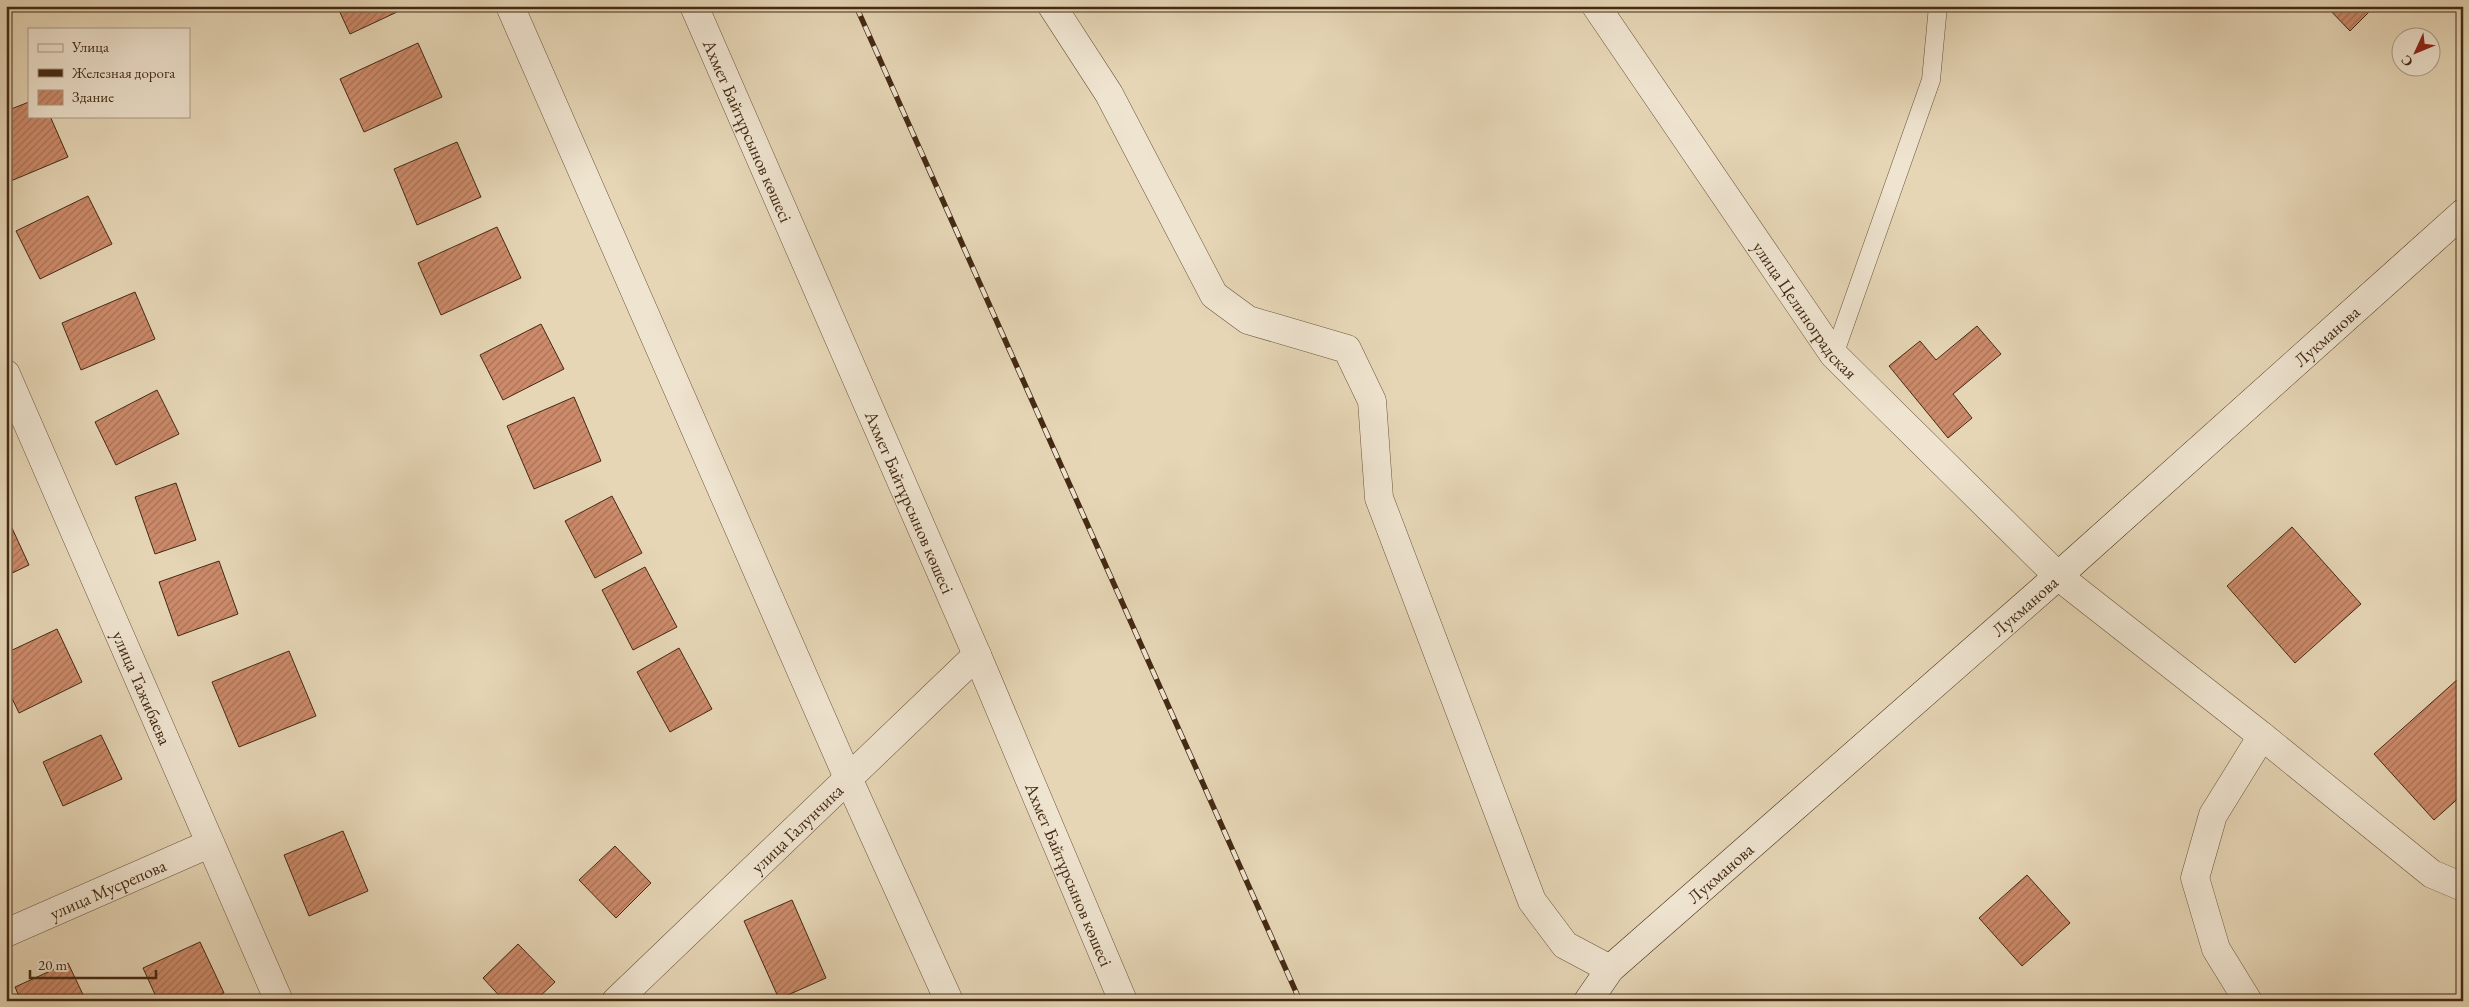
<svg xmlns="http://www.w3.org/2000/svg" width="2469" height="1007" viewBox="0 0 2469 1007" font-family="'EB Garamond',serif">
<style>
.building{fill:url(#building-hatch);stroke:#442a13}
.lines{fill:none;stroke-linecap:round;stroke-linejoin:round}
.lane-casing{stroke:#6c553c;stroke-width:19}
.street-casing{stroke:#6c553c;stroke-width:29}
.secondary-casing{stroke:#442a13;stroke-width:29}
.lane{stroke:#efe4d0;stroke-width:18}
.street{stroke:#efe4d0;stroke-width:28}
.secondary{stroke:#efe4d0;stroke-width:28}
.rail-casing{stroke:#442a13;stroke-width:5.5}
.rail{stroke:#efe4d0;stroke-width:4;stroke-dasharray:11;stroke-linecap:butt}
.labels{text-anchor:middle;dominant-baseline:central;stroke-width:4;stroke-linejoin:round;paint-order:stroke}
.street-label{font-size:18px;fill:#442a13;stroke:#efe4d0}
</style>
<defs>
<pattern id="building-hatch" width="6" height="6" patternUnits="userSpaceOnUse" patternTransform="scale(1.25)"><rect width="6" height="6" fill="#cd8b6b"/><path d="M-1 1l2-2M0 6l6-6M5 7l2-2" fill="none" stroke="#a87257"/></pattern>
</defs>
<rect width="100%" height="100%" fill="#e6d6b6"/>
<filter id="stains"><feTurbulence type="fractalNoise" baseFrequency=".004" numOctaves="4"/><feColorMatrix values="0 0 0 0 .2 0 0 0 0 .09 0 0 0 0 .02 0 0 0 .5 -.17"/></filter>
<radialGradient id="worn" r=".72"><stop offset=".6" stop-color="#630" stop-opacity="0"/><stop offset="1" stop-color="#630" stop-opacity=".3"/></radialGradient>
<g class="building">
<polygon points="337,6 395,6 397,12 350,34"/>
<polygon points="2326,6 2375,6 2350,31"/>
<polygon points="418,43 442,97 364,132 340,79"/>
<polygon points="29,102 29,116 50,116 68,157 6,183 6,111"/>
<polygon points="457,142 481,197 417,225 394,169"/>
<polygon points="88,196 112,244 40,279 16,231"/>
<polygon points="497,227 521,278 441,315 418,263"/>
<polygon points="135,292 155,339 81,370 62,323"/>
<polygon points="541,324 564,369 503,400 480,355"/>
<polygon points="1977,326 2001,354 1953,394 1972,418 1948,438 1889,366 1920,341 1936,360"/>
<polygon points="157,390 179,434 116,465 95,422"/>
<polygon points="574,397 601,461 534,489 507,426"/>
<polygon points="176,483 196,540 155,554 135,497"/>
<polygon points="612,496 642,553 595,578 565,521"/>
<polygon points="6,515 29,565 6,576"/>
<polygon points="2292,527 2361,604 2295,663 2227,586"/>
<polygon points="219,561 238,614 178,636 159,582"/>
<polygon points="645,567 677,627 633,650 602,590"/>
<polygon points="57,629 82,682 19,713 6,686 6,653"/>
<polygon points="679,648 712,709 670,732 637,672"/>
<polygon points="289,651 316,716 239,747 212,682"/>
<polygon points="2458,679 2463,684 2463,794 2434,820 2374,754"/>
<polygon points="101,735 122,779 63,806 43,762"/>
<polygon points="343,831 368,891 309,916 284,855"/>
<polygon points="615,846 651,883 616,918 579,880"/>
<polygon points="2027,875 2070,923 2022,966 1979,918"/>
<polygon points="792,900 826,978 779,999 744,921"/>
<polygon points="200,942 224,993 206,1001 158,1001 143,968"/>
<polygon points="518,944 555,982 535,1001 504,1001 483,978"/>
<polygon points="68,963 86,1001 21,1001 15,987"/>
</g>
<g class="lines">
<defs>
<polyline id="lane" points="1834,355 1931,80 1938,6"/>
<g id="street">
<polyline points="510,6 848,778 949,1001"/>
<path id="s1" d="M694,6L977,655L1123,1001"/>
<polyline points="1052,6 1109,94 1214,295 1248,320 1347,349 1372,401 1379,498 1532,901 1565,945 1610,969"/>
<path id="s2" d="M1596,6L1834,355L2058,576L2262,736L2432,874L2463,887"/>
<path id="s3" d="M6,374L279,1001"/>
<path id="s4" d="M6,933L209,844"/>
<path id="s5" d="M616,1001L977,655"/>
<polyline points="2248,1001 2216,949 2195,878 2213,815 2262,736"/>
</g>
<g id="secondary">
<path id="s6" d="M1588,1001L1610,969L2058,576L2463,213"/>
</g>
</defs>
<use href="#lane" class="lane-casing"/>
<use href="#street" class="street-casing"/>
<use href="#secondary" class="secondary-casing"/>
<use href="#lane" class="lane"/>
<use href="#street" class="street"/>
<use href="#secondary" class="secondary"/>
<defs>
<polyline id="rail" points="856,6 1300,1001"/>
</defs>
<use href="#rail" class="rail-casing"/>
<use href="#rail" class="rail"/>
</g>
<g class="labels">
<g class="street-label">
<text stroke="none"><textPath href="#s1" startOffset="136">Ахмет Байтұрсынов көшесі</textPath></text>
<text stroke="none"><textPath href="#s2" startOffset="369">улица Целиноградская</textPath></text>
<text stroke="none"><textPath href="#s6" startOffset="995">Лукманова</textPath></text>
<text stroke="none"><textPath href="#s1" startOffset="541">Ахмет Байтұрсынов көшесі</textPath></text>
<text stroke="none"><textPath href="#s6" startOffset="590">Лукманова</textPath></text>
<text stroke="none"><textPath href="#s3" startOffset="342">улица Тажибаева</textPath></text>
<text stroke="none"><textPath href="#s5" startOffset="250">улица Галунчика</textPath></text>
<text stroke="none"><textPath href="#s6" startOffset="185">Лукманова</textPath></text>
<text stroke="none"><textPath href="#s1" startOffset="946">Ахмет Байтұрсынов көшесі</textPath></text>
<text stroke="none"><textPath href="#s4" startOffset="111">улица Мусрепова</textPath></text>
</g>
</g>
<rect width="2469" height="1007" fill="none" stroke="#e6d6b6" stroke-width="25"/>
<rect x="8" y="8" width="2454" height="992" fill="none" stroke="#442a13" stroke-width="2.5"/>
<rect x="12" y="12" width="2444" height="982" fill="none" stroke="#442a13"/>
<rect x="28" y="28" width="162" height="90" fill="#efe4d0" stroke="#ab9a84"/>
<rect x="38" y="44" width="25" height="8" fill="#efe4d0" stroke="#ab9a84"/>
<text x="72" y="52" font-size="15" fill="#442a13">Улица</text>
<rect x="38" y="69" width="25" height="8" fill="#442a13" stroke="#ab9a84"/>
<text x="72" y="78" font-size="15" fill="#442a13">Железная дорога</text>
<rect x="38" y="90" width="25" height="15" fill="url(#building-hatch)" stroke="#ab9a84"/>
<text x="72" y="102" font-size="15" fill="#442a13">Здание</text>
<g transform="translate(2416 52) rotate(226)"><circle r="24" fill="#efe4d0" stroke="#ab9a84"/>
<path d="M0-4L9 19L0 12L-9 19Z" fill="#8f2418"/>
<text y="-8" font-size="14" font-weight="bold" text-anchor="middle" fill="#442a13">С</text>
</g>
<path d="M30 970v8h126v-8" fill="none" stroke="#442a13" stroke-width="2.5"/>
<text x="38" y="970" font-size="15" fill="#442a13" stroke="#efe4d0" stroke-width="4" paint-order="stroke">20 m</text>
<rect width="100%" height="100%" filter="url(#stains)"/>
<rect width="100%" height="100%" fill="url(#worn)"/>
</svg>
